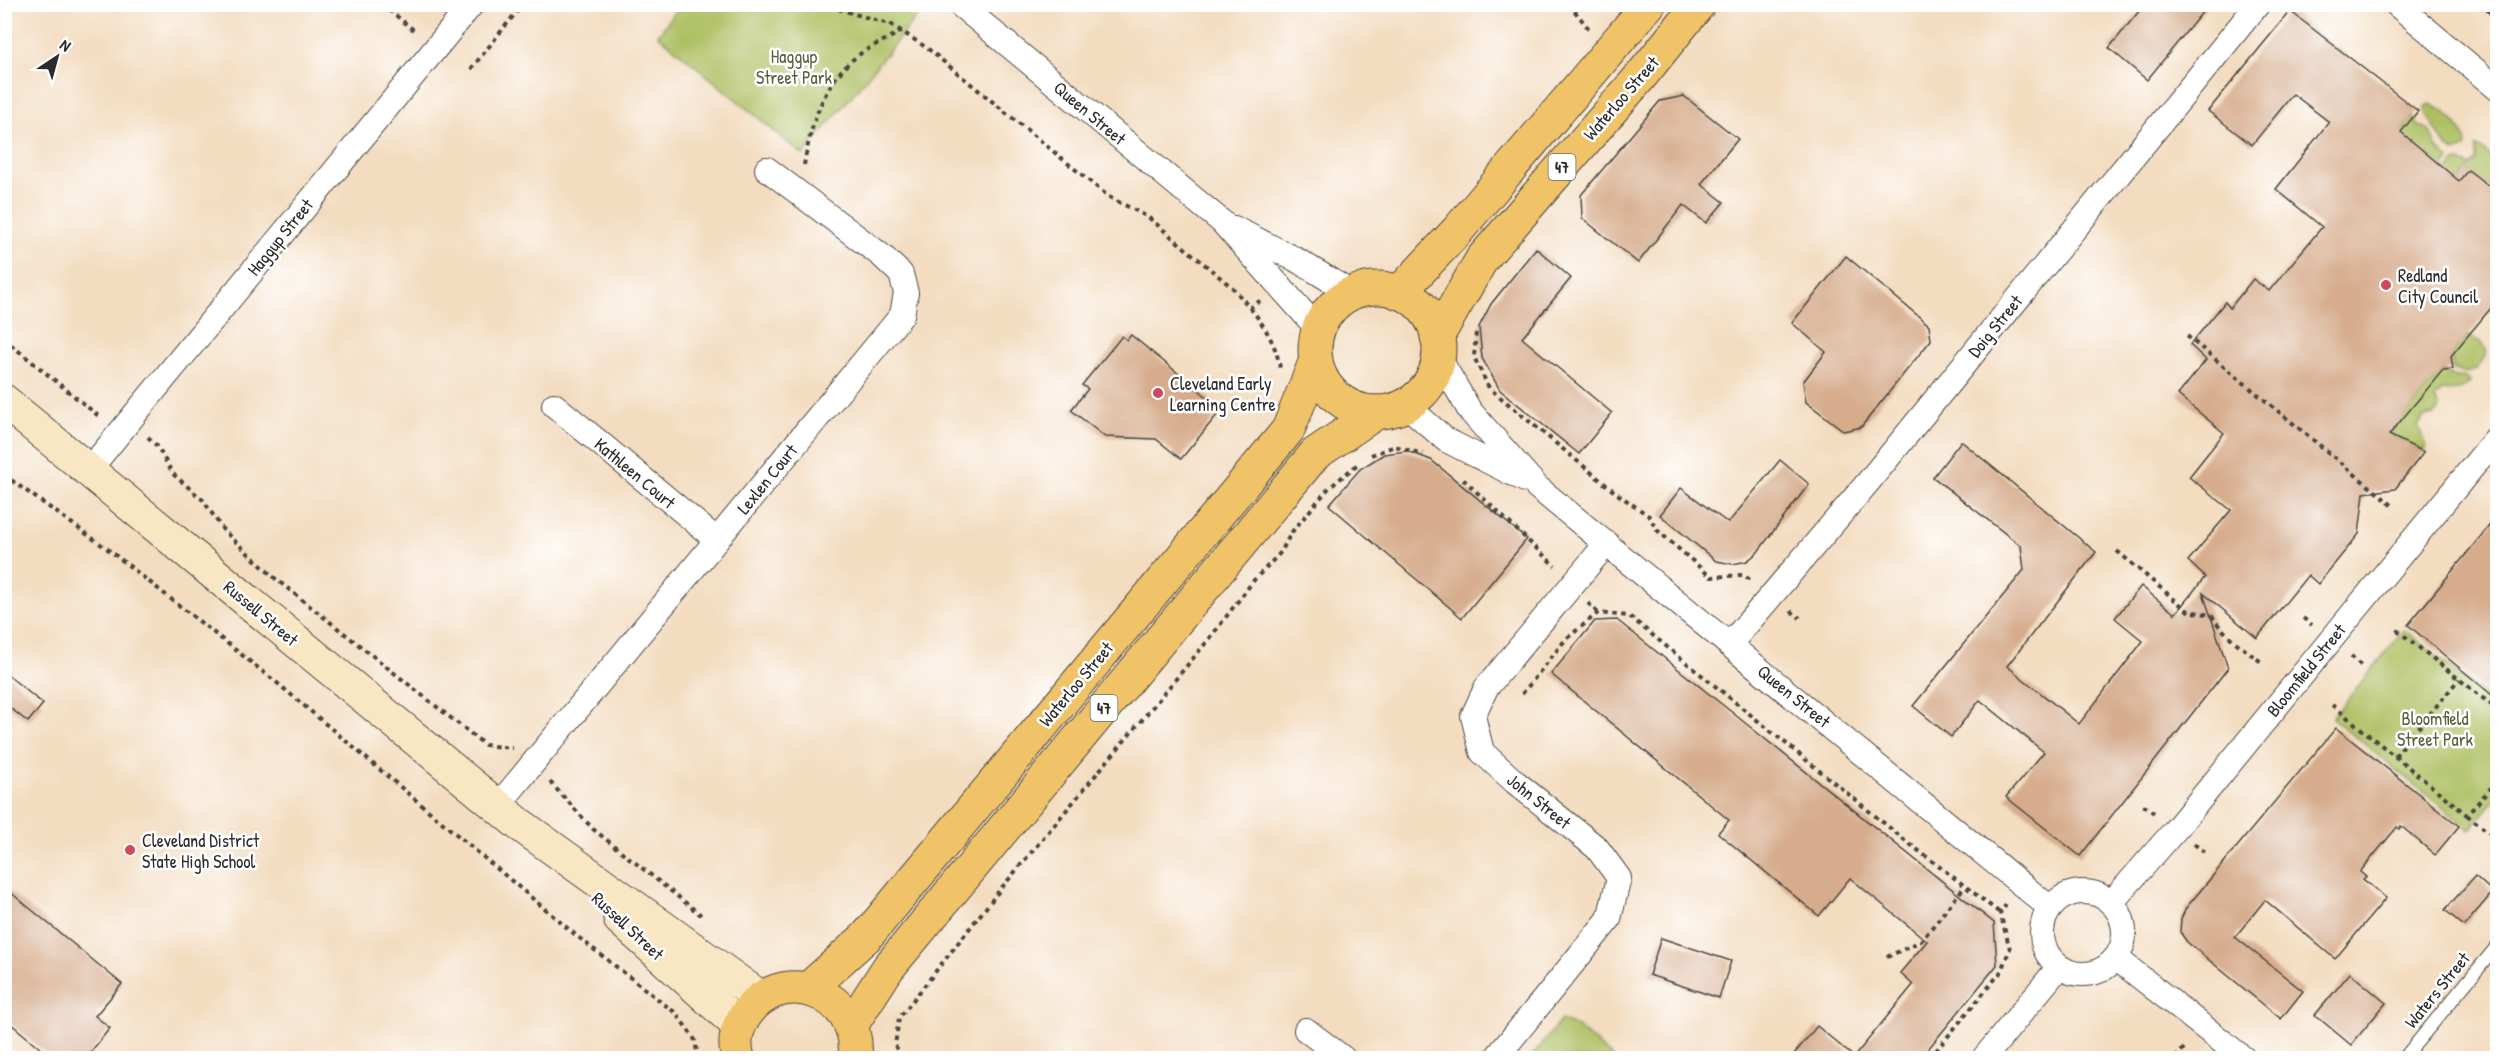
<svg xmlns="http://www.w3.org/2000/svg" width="2502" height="1063" viewBox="0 0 2502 1063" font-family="'Patrick Hand',sans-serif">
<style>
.green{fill:#aebf62;stroke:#6c7546;stroke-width:1.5}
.building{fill:#d6ac8c}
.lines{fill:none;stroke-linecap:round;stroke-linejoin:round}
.service-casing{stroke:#494641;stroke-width:14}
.minor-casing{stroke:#494641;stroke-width:26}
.secondary-casing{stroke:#494641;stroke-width:35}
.trunk-casing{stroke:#494641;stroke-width:35}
.path{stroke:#494641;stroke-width:4;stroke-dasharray:4.5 4.5;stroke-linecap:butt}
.service{stroke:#fff;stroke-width:12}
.minor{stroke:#fff;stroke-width:24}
.secondary{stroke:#f9e7c3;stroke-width:33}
.trunk{stroke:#f1c369;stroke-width:33}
.poi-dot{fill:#d1495b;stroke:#fff;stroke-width:2}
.labels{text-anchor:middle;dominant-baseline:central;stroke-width:5;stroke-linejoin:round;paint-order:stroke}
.shield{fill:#fff;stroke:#6b6b6b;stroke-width:1.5}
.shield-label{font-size:16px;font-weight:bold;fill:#2b2b2b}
.park-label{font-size:18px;fill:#595f3e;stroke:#fff}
.street-label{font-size:18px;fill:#2b2b2b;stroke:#fff}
.poi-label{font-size:18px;fill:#2b2b2b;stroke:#fff;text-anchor:start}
</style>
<rect width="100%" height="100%" fill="#fff"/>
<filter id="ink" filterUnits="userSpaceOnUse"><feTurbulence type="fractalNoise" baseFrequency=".0167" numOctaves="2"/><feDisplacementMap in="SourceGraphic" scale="12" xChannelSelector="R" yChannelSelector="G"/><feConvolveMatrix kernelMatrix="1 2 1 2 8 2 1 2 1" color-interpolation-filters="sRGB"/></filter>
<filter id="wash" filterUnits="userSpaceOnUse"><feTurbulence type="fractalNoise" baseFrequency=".008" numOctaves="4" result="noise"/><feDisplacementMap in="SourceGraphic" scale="24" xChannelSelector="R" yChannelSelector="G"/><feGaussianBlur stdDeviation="1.35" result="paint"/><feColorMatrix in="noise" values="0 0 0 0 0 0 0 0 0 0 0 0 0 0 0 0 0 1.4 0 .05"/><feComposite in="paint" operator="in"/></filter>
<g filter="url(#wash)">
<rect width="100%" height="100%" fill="#f3dcbf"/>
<g class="green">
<polygon points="908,5 919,14 803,155 658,35 681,5"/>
<path d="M2430,104C2448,112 2458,124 2467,141L2466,148L2455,152L2446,147L2426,113L2425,107Z"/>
<polygon points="2413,117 2417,124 2429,130 2437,148 2449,159 2443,168 2427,154 2397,137"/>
<polygon points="2476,147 2484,150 2497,163 2497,193 2468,170 2448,195 2436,185 2453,164 2458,161 2470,167 2477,160"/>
<path d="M2468,336L2480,342L2487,351C2480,369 2472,378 2453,369L2451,356Z"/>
<path d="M2443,370C2449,377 2456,378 2465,377L2470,382C2463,391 2453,391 2442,391L2435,398L2439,409L2434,415L2424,417L2418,426L2426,444L2424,452L2389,435Z"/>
<polygon points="2404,630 2497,705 2497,796 2470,830 2332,718"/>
<polygon points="1561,1020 1577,1027 1614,1058 1531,1058"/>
</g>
<g id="blocks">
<g class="building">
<polygon points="2145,4 2209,4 2147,80 2109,48"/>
<polygon points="2290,11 2418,111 2401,132 2459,181 2468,170 2498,193 2498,308 2491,308 2451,356 2453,369 2443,370 2389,435 2424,452 2395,489 2364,493 2359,534 2318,584 2308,575 2257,638 2203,593 2228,668 2080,856 2006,797 2044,752 1980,700 1951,737 1913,706 2024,570 2021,546 1933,477 1961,441 2096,552 2007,666 2079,724 2143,641 2115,618 2141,586 2175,614 2205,577 2188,561 2231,510 2189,477 2224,433 2178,395 2206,360 2190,345 2225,302 2230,308 2253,279 2269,291 2322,227 2276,189 2329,122 2293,94 2252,145 2208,111"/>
<polygon points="1684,96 1738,139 1701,184 1724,202 1706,223 1683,205 1638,263 1582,218 1581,195 1660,101"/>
<polygon points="1536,248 1571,278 1522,338 1612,413 1579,454 1500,390 1482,358 1479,327 1491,304"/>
<polygon points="1846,256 1929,325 1931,340 1861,427 1844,431 1806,402 1803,382 1826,352 1792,323"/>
<polygon points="1131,335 1222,409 1181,459 1156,439 1105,437 1071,410 1088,389 1082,385 1122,336 1127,340"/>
<polygon points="1407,451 1431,460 1527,539 1462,618 1329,505 1360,469 1384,454"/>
<polygon points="1780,460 1809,484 1757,553 1747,561 1733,564 1716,561 1660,515 1681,488 1728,523"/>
<polygon points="2498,515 2498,700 2408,625"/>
<polygon points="1617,620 1994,923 1997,965 1920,1059 1790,1059 1817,1026 1854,1057 1913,985 1900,973 1927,941 1850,878 1819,916 1718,833 1729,820 1551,674 1595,621"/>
<polygon points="4,672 43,704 28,722 4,703"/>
<polygon points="2336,728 2459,826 2435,855 2401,826 2399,829 2397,827 2360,872 2366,877 2363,879 2386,898 2335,959 2265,900 2235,937 2303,991 2281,1019 2187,942 2180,932 2181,919 2186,908"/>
<polygon points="2475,876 2493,892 2464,926 2445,910"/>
<polygon points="4,887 122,984 95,1016 110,1028 85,1059 53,1059 4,1018"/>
<polygon points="1661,938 1731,961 1719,998 1649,975"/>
<polygon points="2350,973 2386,1003 2351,1045 2315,1015"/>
</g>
</g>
</g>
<g filter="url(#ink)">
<use href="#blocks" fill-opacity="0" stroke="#494641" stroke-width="1.5"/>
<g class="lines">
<defs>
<polyline id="service" points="2404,1058 2498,945"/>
<g id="minor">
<polyline points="959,4 1222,222 1318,329"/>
<polyline points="2396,4 2498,89"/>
<polyline points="1234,228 1295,259 1352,293"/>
<polyline points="1438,356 1470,411 1537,487 2049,907"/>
<polyline points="554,405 717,540"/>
<polyline points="1406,405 1446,440 1525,480"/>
<polyline points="89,470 472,4"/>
<polyline points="1730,644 1869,481 2258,4"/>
<polyline points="497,807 902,315 906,293 901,274 882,256 767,169"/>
<circle cx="2083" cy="933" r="41"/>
<polyline points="2111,903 2176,829 2498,436"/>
<polyline points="2116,958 2243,1058"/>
<polyline points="1306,1030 1343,1058"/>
<polyline points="1496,1058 1609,919 1619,878 1597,848 1515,782 1482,752 1473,716 1486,688 1607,543"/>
<polyline points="1984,1058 2059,967"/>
</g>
<g id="secondary">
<polyline points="4,401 519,824 761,998"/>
<polyline points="620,919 739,1026"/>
</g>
<g id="trunk">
<circle cx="1377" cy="350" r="62"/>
<polyline points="1399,293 1457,231 1649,4"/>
<polyline points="1437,337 1482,259 1641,76 1699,4"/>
<polyline points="809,988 866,937 1288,430 1316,360"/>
<polyline points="852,1024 888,968 1315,454 1377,412"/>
<path d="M738,1058C734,1045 736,1031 743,1019C778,960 862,992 855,1058"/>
</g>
</defs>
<use href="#service" class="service-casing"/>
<use href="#minor" class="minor-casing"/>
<use href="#secondary" class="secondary-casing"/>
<use href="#trunk" class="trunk-casing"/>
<g class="path">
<polyline points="382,4 416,32"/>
<polyline points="821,4 892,25 927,48 1109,197 1148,217 1234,289 1250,308 1261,300"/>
<polyline points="1569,4 1589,29"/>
<polyline points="2480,4 2498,19"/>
<polyline points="471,69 523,4"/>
<path d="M804,165C811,124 824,79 860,54C873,45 888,39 902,31"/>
<path d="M1250,308C1265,326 1277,346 1280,369"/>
<polyline points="1476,333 1474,357 1489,388 1616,493 1649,516 1657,530 1711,577 1743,575 1752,581"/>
<polyline points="2187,336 2392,505"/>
<polyline points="4,339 101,418"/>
<polyline points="148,437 157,446 173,474 203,500 223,530 277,580 485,745 512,748"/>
<polyline points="1371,455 1395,446 1423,454"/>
<polyline points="4,475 109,550 276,682 578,937 677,1014 695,1040 698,1058"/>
<polyline points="1463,479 1555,566"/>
<path d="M2117,551L2188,611L2211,615C2225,636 2244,649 2264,664"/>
<polyline points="1588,603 1598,613"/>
<polyline points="1791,611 1800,618"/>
<polyline points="2303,618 2312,625"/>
<polyline points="2397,630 2498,710"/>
<polyline points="2351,656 2364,668"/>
<polyline points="1522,694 1566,639 1598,613 1629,616 1906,841 2000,913"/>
<polyline points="2332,705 2467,815 2498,780"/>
<polyline points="2395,756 2459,679"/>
<polyline points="550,782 593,829 701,915"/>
<polyline points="2143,805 2157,815"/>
<polyline points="2467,815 2498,840"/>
<polyline points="2194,844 2205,852"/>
<polyline points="1887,957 1921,941 1965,886"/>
<polyline points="900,1058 895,1045 899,1018 999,891 1210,638 1254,580 1281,552 1291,533 1328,489 1360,462"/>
<polyline points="1930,1058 2000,973 2010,949 2000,913 2006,905"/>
<polyline points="2175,1058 2184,1048"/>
</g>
<use href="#service" class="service"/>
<use href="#minor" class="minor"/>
<use href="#secondary" class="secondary"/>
<use href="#trunk" class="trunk"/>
</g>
</g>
<g class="poi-dot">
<circle cx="2386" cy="285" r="6"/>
<circle cx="1158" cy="393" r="6"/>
<circle cx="130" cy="850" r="6"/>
</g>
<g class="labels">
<g class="shield">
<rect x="1548.5" y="154" width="27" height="26" rx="4.5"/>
<rect x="1090.5" y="695" width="27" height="26" rx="4.5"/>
</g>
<g class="shield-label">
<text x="1562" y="167">47</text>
<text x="1104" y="708">47</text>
</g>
<g class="park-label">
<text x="794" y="56">Haggup<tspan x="794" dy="21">Street Park</tspan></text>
<text x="2435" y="718">Bloomfield<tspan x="2435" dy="21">Street Park</tspan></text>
</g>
<g class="street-label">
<text transform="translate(1621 98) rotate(-49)">Waterloo Street</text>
<text transform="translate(1090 113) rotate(40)">Queen Street</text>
<text transform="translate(280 237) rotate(-51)">Haggup Street</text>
<text transform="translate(1995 326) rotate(-51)">Doig Street</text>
<text transform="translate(635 473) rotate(40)">Kathleen Court</text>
<text transform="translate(767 479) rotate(-51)">Lexlen Court</text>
<text transform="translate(261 613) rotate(40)">Russell Street</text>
<text transform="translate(2306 670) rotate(-51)">Bloomfield Street</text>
<text transform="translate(1076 684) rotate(-50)">Waterloo Street</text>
<text transform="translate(1794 696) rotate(39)">Queen Street</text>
<text transform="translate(1539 801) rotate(39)">John Street</text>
<text transform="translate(628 926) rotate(43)">Russell Street</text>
<text transform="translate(2437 990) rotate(-51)">Waters Street</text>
</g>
<g class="poi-label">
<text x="2398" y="275">Redland<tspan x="2398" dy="21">City Council</tspan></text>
<text x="1170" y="383">Cleveland Early<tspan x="1170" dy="21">Learning Centre</tspan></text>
<text x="142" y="840">Cleveland District<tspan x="142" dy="21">State High School</tspan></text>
</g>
</g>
<rect width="2502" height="1063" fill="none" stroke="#fff" stroke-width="24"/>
<g transform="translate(57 57) rotate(36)" stroke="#ffffff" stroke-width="4.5" paint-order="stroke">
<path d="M0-4.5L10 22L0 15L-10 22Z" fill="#2b2b2b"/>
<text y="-9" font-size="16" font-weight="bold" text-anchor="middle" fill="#2b2b2b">N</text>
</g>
</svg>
